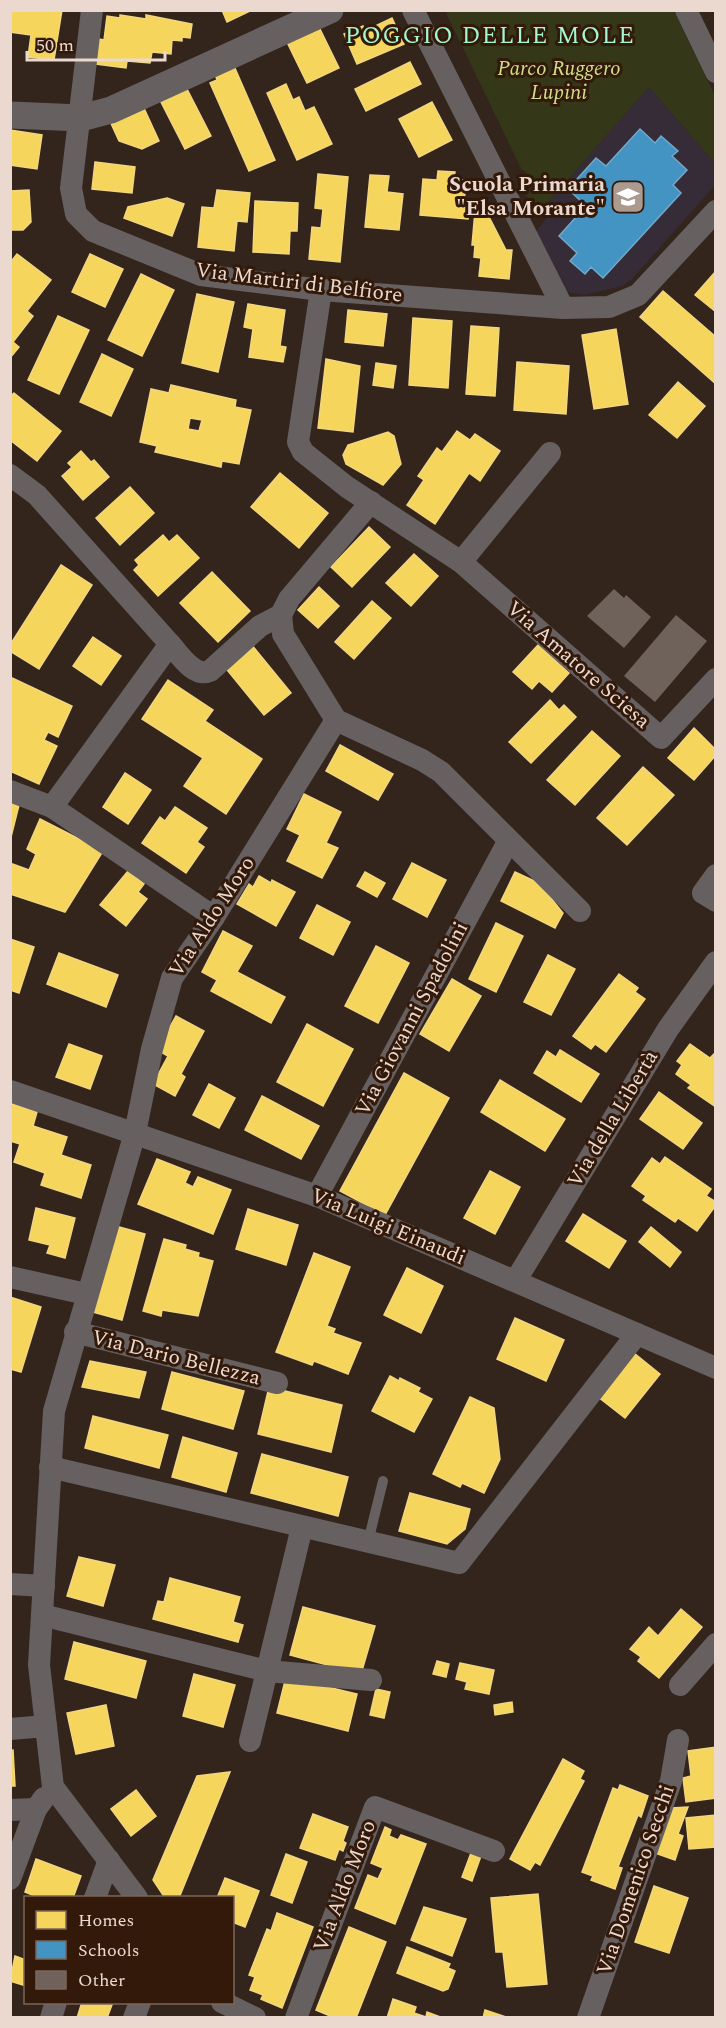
<svg xmlns="http://www.w3.org/2000/svg" width="726" height="2028" viewBox="0 0 726 2028" font-family="Spectral,serif">
<style>
.education{fill:#362c38}
.green{fill:#343718}
.homes{fill:#f6d55c;stroke:#f3d67e;stroke-width:1.5;fill-rule:evenodd}
.schools{fill:#4393c3;stroke:#75a8c7;stroke-width:1.5}
.building{fill:#6f625b}
.lines{fill:none;stroke-linecap:round;stroke-linejoin:round}
.service{stroke:#676061;stroke-width:10}
.minor{stroke:#676061;stroke-width:22}
.tertiary{stroke:#676061;stroke-width:27}
.labels{text-anchor:middle;dominant-baseline:central;stroke-width:6;stroke-linejoin:round;paint-order:stroke}
.park-label{font-size:21px;font-style:italic;fill:#cedf89;stroke:#321909}
.poi-label{font-size:21px;font-weight:bold;fill:#ebd9cf;stroke:#321909;text-anchor:end}
.street-label{font-size:21px;fill:#ebd9cf;stroke:#321909}
.quarter-label{font-size:24px;letter-spacing:1.5px;fill:#a4f8cf;stroke:#321909}
</style>
<rect width="100%" height="100%" fill="#33251c"/>
<polygon class="education" points="649,87 715,163 715,185 632,279 622,286 584,295 562,291 535,233 549,215 542,209"/>
<polygon class="green" points="451,10 674,11 715,96 715,163 649,87 542,209 526,196 537,183 521,168 446,13"/>
<g class="homes">
<polygon points="10,10 62,10 54,60 28,57 31,35 10,32"/>
<polygon points="222,10 252,10 227,22"/>
<polygon points="120,15 146,19 146,15 192,24 190,38 182,37 182,41 172,40 171,54 152,52 150,63 127,61 126,68 96,64 99,39 104,40 107,16 120,18"/>
<polygon points="392,18 404,44 357,64 344,34 363,26 365,31"/>
<polygon points="318,25 339,68 307,83 286,40"/>
<polygon points="410,62 421,84 366,111 355,89"/>
<polygon points="234,66 275,160 249,171 210,83 217,80 215,74"/>
<polygon points="286,84 293,100 299,97 305,111 314,107 332,144 297,160 267,93"/>
<polygon points="187,89 211,136 185,149 161,102"/>
<polygon points="432,102 452,140 419,157 399,119"/>
<polygon points="143,106 159,141 142,149 119,141 110,121"/>
<polygon points="10,130 42,135 37,169 10,165"/>
<polygon points="95,162 135,167 132,193 92,189"/>
<polygon points="438,171 455,172 454,179 466,180 464,204 469,204 468,219 420,215 423,179 437,180"/>
<polygon points="318,174 348,177 340,262 309,259 312,227 321,228 323,209 315,208"/>
<polygon points="370,175 389,176 387,192 403,194 399,230 365,227"/>
<polygon points="29,190 31,222 23,230 10,230 10,191"/>
<polygon points="217,190 250,193 247,222 237,221 234,251 198,247 202,207 214,208"/>
<polygon points="167,198 184,204 172,236 124,218 128,207"/>
<polygon points="255,201 298,203 297,231 290,231 289,254 253,252"/>
<polygon points="475,211 487,213 506,250 512,250 509,279 479,276 481,258 474,257 475,245 472,245"/>
<polygon points="17,254 51,280 27,311 33,316 13,342 19,347 10,358 10,263"/>
<polygon points="90,254 123,269 105,307 72,292"/>
<polygon points="716,271 716,312 695,295"/>
<polygon points="141,274 174,290 142,356 108,340"/>
<polygon points="663,291 716,337 716,384 640,317"/>
<polygon points="197,294 234,302 218,372 182,363"/>
<polygon points="248,304 285,310 280,346 286,347 283,362 249,357 253,329 244,327"/>
<polygon points="348,310 387,314 383,346 345,342"/>
<polygon points="58,316 89,330 59,394 28,380"/>
<polygon points="413,318 452,321 448,388 409,385"/>
<polygon points="471,326 499,328 495,396 466,394"/>
<polygon points="616,329 628,404 594,409 582,335"/>
<polygon points="102,354 133,369 111,416 80,402"/>
<polygon points="326,359 360,366 353,432 318,428"/>
<polygon points="517,362 569,366 566,414 514,410"/>
<polygon points="376,363 396,366 393,388 373,385"/>
<polygon points="678,382 705,406 677,438 649,415"/>
<path d="M171,385L236,400L235,407L251,410L239,464L222,461L221,467L155,452L157,446L140,442L151,389L169,393ZM190,418L202,420L199,431L188,429Z"/>
<polygon points="14,393 61,431 37,461 10,440 10,397"/>
<polygon points="457,431 470,440 475,434 500,451 480,481 469,473 435,524 407,505 424,480 418,476 437,448 442,452"/>
<polygon points="388,432 394,436 401,464 383,485 346,464 343,455 348,445"/>
<polygon points="81,451 91,462 94,460 109,477 83,500 62,476 72,467 68,463"/>
<polygon points="280,473 328,513 299,548 251,507"/>
<polygon points="130,487 154,513 120,545 96,518"/>
<polygon points="369,527 390,547 352,587 331,567"/>
<polygon points="163,535 169,542 177,535 199,558 158,596 134,570 139,565 135,560"/>
<polygon points="414,554 438,576 411,606 386,583"/>
<polygon points="61,565 92,585 39,669 10,651 10,645"/>
<polygon points="212,572 250,611 218,642 180,603"/>
<polygon points="319,587 339,606 318,628 298,610"/>
<polygon points="372,601 391,618 354,659 335,642"/>
<polygon points="93,637 121,656 101,685 73,666"/>
<polygon points="251,644 291,693 264,715 224,666"/>
<polygon points="538,645 569,673 552,692 539,681 532,689 513,672"/>
<polygon points="10,677 72,706 58,737 48,732 44,740 57,746 39,784 10,771"/>
<polygon points="168,680 213,710 205,721 262,759 226,814 184,786 203,758 142,719"/>
<polygon points="550,700 559,710 564,705 576,717 531,763 509,742"/>
<polygon points="694,728 716,750 716,755 694,780 668,758"/>
<polygon points="592,731 620,756 575,805 547,780"/>
<polygon points="340,745 393,774 378,800 326,771"/>
<polygon points="643,767 674,795 627,845 597,818"/>
<polygon points="125,773 151,790 128,824 103,807"/>
<polygon points="304,794 341,812 326,843 338,848 322,878 287,861 300,835 287,829"/>
<polygon points="10,803 19,805 10,841"/>
<polygon points="175,807 207,828 197,842 204,847 186,873 142,843 160,817 165,821"/>
<polygon points="40,819 103,851 65,912 10,894 10,863 29,870 36,854 27,849"/>
<polygon points="412,863 446,880 427,917 393,899"/>
<polygon points="128,871 144,884 138,892 147,899 126,926 100,905"/>
<polygon points="365,872 385,883 377,897 357,886"/>
<polygon points="515,872 539,883 563,913 555,928 501,901"/>
<polygon points="259,876 271,883 272,880 295,892 276,926 237,904 249,884 253,887"/>
<polygon points="317,905 350,922 333,955 300,938"/>
<polygon points="496,923 523,936 496,992 469,979"/>
<polygon points="223,931 252,946 237,972 285,997 271,1023 211,991 217,980 202,972"/>
<polygon points="10,939 34,947 19,993 10,990"/>
<polygon points="376,946 409,963 378,1023 345,1006"/>
<polygon points="59,953 118,975 106,1007 47,984"/>
<polygon points="548,955 575,969 551,1015 524,1002"/>
<polygon points="619,974 638,988 635,992 645,999 606,1052 595,1044 591,1049 573,1036"/>
<polygon points="452,979 481,996 449,1051 420,1034"/>
<polygon points="176,1016 204,1031 181,1074 185,1077 175,1096 153,1084 168,1056 157,1050"/>
<polygon points="307,1024 353,1049 323,1106 277,1082"/>
<polygon points="69,1044 102,1056 90,1089 56,1077"/>
<polygon points="690,1044 710,1058 714,1054 716,1055 716,1107 688,1088 691,1085 676,1074 682,1065 677,1061"/>
<polygon points="560,1050 599,1074 581,1102 534,1073 547,1051 556,1057"/>
<polygon points="404,1073 449,1098 385,1215 340,1191"/>
<polygon points="500,1080 565,1119 545,1151 481,1112"/>
<polygon points="209,1084 235,1098 219,1128 193,1115"/>
<polygon points="659,1092 702,1123 683,1149 640,1119"/>
<polygon points="262,1096 319,1126 301,1159 245,1130"/>
<polygon points="10,1103 37,1112 33,1126 67,1137 61,1155 91,1165 81,1198 41,1185 45,1173 14,1162 20,1144 10,1141"/>
<polygon points="665,1157 711,1189 706,1196 716,1202 716,1205 697,1231 678,1218 675,1222 643,1200 646,1196 632,1186 652,1158 660,1164"/>
<polygon points="157,1159 190,1172 185,1183 193,1187 198,1177 231,1190 213,1234 138,1204"/>
<polygon points="490,1171 520,1187 495,1234 464,1218"/>
<polygon points="36,1208 75,1218 65,1258 47,1253 50,1245 29,1240"/>
<polygon points="248,1209 298,1225 286,1265 236,1249"/>
<polygon points="583,1214 626,1241 609,1268 566,1241"/>
<polygon points="112,1225 145,1234 122,1320 89,1311"/>
<polygon points="651,1227 681,1252 670,1267 639,1242"/>
<polygon points="164,1239 186,1245 185,1249 199,1253 198,1257 213,1261 198,1316 162,1310 161,1316 143,1311"/>
<polygon points="314,1253 350,1267 327,1326 335,1329 333,1333 361,1343 348,1374 314,1361 312,1365 276,1352"/>
<polygon points="407,1268 443,1286 421,1333 384,1315"/>
<polygon points="10,1297 41,1307 21,1372 10,1369"/>
<polygon points="515,1318 564,1340 546,1381 497,1359"/>
<polygon points="634,1353 660,1374 625,1418 598,1397"/>
<polygon points="90,1361 146,1372 139,1398 82,1387"/>
<polygon points="172,1372 244,1391 233,1429 162,1409"/>
<polygon points="390,1376 399,1381 400,1378 420,1388 418,1392 432,1399 414,1432 372,1411"/>
<polygon points="269,1387 342,1405 331,1452 258,1434"/>
<polygon points="470,1397 494,1408 500,1459 484,1493 462,1483 460,1487 433,1474"/>
<polygon points="93,1416 168,1435 159,1468 85,1448"/>
<polygon points="183,1437 237,1453 226,1492 172,1477"/>
<polygon points="262,1454 348,1477 338,1516 251,1493"/>
<polygon points="410,1493 470,1509 465,1529 447,1544 399,1531"/>
<polygon points="79,1557 115,1565 103,1606 67,1596"/>
<polygon points="170,1578 240,1597 233,1622 243,1625 238,1642 153,1619 158,1601 164,1602"/>
<polygon points="303,1607 375,1626 361,1674 290,1655"/>
<polygon points="681,1609 702,1627 659,1678 638,1661 641,1657 630,1649 649,1627 658,1636"/>
<polygon points="74,1642 146,1661 136,1698 65,1679"/>
<polygon points="437,1661 449,1664 446,1677 433,1674"/>
<polygon points="460,1663 494,1670 489,1694 465,1689 467,1682 456,1679"/>
<polygon points="194,1674 235,1685 223,1727 183,1716"/>
<polygon points="286,1677 357,1694 348,1731 277,1713"/>
<polygon points="376,1689 390,1692 384,1718 370,1715"/>
<polygon points="512,1702 513,1712 495,1715 494,1705"/>
<polygon points="106,1705 114,1746 76,1754 67,1713"/>
<polygon points="716,1747 716,1798 686,1802 683,1778 691,1776 688,1751"/>
<polygon points="13,1750 15,1786 10,1786 10,1751"/>
<polygon points="563,1759 584,1771 580,1779 584,1781 540,1865 535,1862 530,1870 510,1859"/>
<polygon points="230,1772 179,1898 165,1898 153,1880 197,1776"/>
<polygon points="620,1785 648,1796 641,1817 638,1815 618,1867 622,1868 615,1889 591,1880 593,1876 582,1872 613,1788 618,1790"/>
<polygon points="136,1790 156,1816 131,1836 111,1809"/>
<polygon points="688,1807 678,1834 683,1836 675,1860 655,1853 670,1808"/>
<polygon points="313,1814 348,1827 343,1841 346,1843 343,1851 339,1849 335,1860 300,1848"/>
<polygon points="716,1815 716,1847 689,1849 686,1818"/>
<polygon points="385,1827 391,1830 389,1836 398,1840 401,1835 426,1844 395,1924 355,1908 368,1875 378,1879 383,1868 371,1863"/>
<polygon points="471,1853 481,1856 472,1881 462,1877"/>
<polygon points="286,1854 307,1862 292,1903 271,1895"/>
<polygon points="36,1859 81,1876 73,1898 40,1898 25,1892"/>
<polygon points="225,1878 259,1891 245,1927 232,1922 232,1898 217,1898"/>
<polygon points="654,1886 688,1898 669,1953 635,1942"/>
<polygon points="538,1894 547,1984 507,1987 503,1952 496,1952 491,1898"/>
<polygon points="424,1907 466,1919 452,1956 411,1940"/>
<polygon points="277,1913 313,1927 282,2008 261,1999 263,1995 250,1990 255,1977 249,1975 267,1929 271,1931"/>
<polygon points="349,1927 386,1942 356,2018 335,2018 316,2010"/>
<polygon points="407,1947 450,1964 448,1968 455,1971 448,1989 443,1991 397,1973"/>
<polygon points="15,1956 26,1960 26,1986 10,1981"/>
<polygon points="393,1999 416,2007 414,2013 426,2017 427,2012 443,2018 387,2018"/>
<polygon points="82,2002 113,2002 107,2018 77,2018"/>
<polygon points="485,2010 509,2018 483,2018"/>
</g>
<polygon class="schools" points="640,129 655,143 661,136 678,151 672,156 687,170 673,185 681,193 603,278 591,267 585,274 570,261 577,253 559,236 586,206 568,189 596,158 606,166"/>
<g class="building">
<polygon points="614,589 624,598 626,595 651,617 624,648 587,616"/>
<polygon points="676,615 707,641 655,702 624,676"/>
</g>
<g class="lines">
<polyline class="service" points="368,1542 383,1481"/>
<g class="minor">
<polyline points="92,10 71,188 76,214 93,231 201,275 321,290 563,308 609,307 638,295 716,211"/>
<polyline points="413,10 563,308"/>
<polyline points="686,10 716,72"/>
<polyline points="321,290 298,442 303,452 347,487 461,562 661,738 716,679"/>
<polyline points="10,475 37,495 170,644"/>
<polyline points="461,562 550,453"/>
<polyline points="281,615 283,634 336,720"/>
<polyline points="336,720 422,760 441,772 580,911"/>
<polyline points="10,791 52,807"/>
<polyline points="716,875 703,893 716,901"/>
<path d="M214,917L52,807L170,644C180,655 194,678 210,671L260,626L281,615L289,599L371,502"/>
<polyline points="10,1091 317,1196 716,1368"/>
<polyline points="317,1196 508,842"/>
<polyline points="10,1277 86,1294"/>
<polyline points="516,1280 668,1029 716,962"/>
<polyline points="75,1332 277,1383"/>
<polyline points="50,1467 459,1563 637,1334"/>
<polyline points="10,1584 44,1586"/>
<polyline points="42,1615 267,1671 371,1680"/>
<polyline points="680,1685 716,1644"/>
<polyline points="10,1729 46,1726"/>
<polyline points="250,1741 302,1527"/>
<polyline points="10,1810 36,1809 44,1798"/>
<polyline points="10,1879 36,1809"/>
<polyline points="95,1898 109,1860"/>
<polyline points="137,1898 53,1787 39,1665 54,1411 135,1133 152,1049 172,978 214,917 336,720"/>
<polyline points="222,2002 255,2018"/>
<polyline points="51,2018 56,2002"/>
<polyline points="134,2018 140,2002"/>
<polyline points="296,2018 375,1807 494,1851"/>
<polyline points="588,2018 671,1781 678,1740"/>
</g>
<polyline class="tertiary" points="10,115 81,118 111,110 330,10"/>
</g>
<defs>
<symbol id="school-square" viewBox="-11 -11 22 22"><rect x="-9" y="-9" width="18" height="18" rx="4" fill="#ab9a90" stroke="#321909"/><path d="M0-5L7-2L0 1L-7-2ZM-4 1L0 2.5L4 1V4Q0 6-4 4Z" fill="#fff"/></symbol>
</defs>
<g fill-rule="evenodd">
<use href="#school-square" x="609" y="178" width="38" height="38"/>
</g>
<g class="labels">
<g class="park-label">
<text x="559" y="69">Parco Ruggero<tspan x="559" dy="24">Lupini</tspan></text>
</g>
<g class="poi-label">
<text x="605" y="185">Scuola Primaria<tspan x="605" dy="24">"Elsa Morante"</tspan></text>
</g>
<g class="street-label">
<text transform="translate(299 283) rotate(7)">Via Martiri di Belfiore</text>
<text transform="translate(578 665) rotate(41)">Via Amatore Sciesa</text>
<text transform="translate(212 917) rotate(-57)">Via Aldo Moro</text>
<text transform="translate(412 1019) rotate(-62)">Via Giovanni Spadolini</text>
<text transform="translate(613 1119) rotate(-59)">Via della Libertà</text>
<text transform="translate(388 1227) rotate(23)">Via Luigi Einaudi</text>
<text transform="translate(176 1358) rotate(14)">Via Dario Bellezza</text>
<text transform="translate(636 1880) rotate(-71)">Via Domenico Secchi</text>
<text transform="translate(345 1886) rotate(-69)">Via Aldo Moro</text>
</g>
<g class="quarter-label">
<text x="490" y="36">POGGIO DELLE MOLE</text>
</g>
</g>
<rect width="726" height="2028" fill="none" stroke="#ebd9cf" stroke-width="24"/>
<rect x="24" y="1896" width="210" height="108" fill="#321909" stroke="#7c6658" stroke-width="1.5"/>
<rect x="36" y="1911" width="30" height="18" fill="#f6d55c" stroke="#7c6658" stroke-width="1.5"/>
<text x="78" y="1926" font-size="18" fill="#ebd9cf">Homes</text>
<rect x="36" y="1941" width="30" height="18" fill="#4393c3" stroke="#7c6658" stroke-width="1.5"/>
<text x="78" y="1956" font-size="18" fill="#ebd9cf">Schools</text>
<rect x="36" y="1971" width="30" height="18" fill="#6f625b" stroke="#7c6658" stroke-width="1.5"/>
<text x="78" y="1986" font-size="18" fill="#ebd9cf">Other</text>
<path d="M27 51v9h138v-9" fill="none" stroke="#ebd9cf" stroke-width="3"/>
<text x="36" y="51" font-size="18" fill="#ebd9cf" stroke="#321909" stroke-width="4.5" paint-order="stroke">50 m</text>
</svg>
